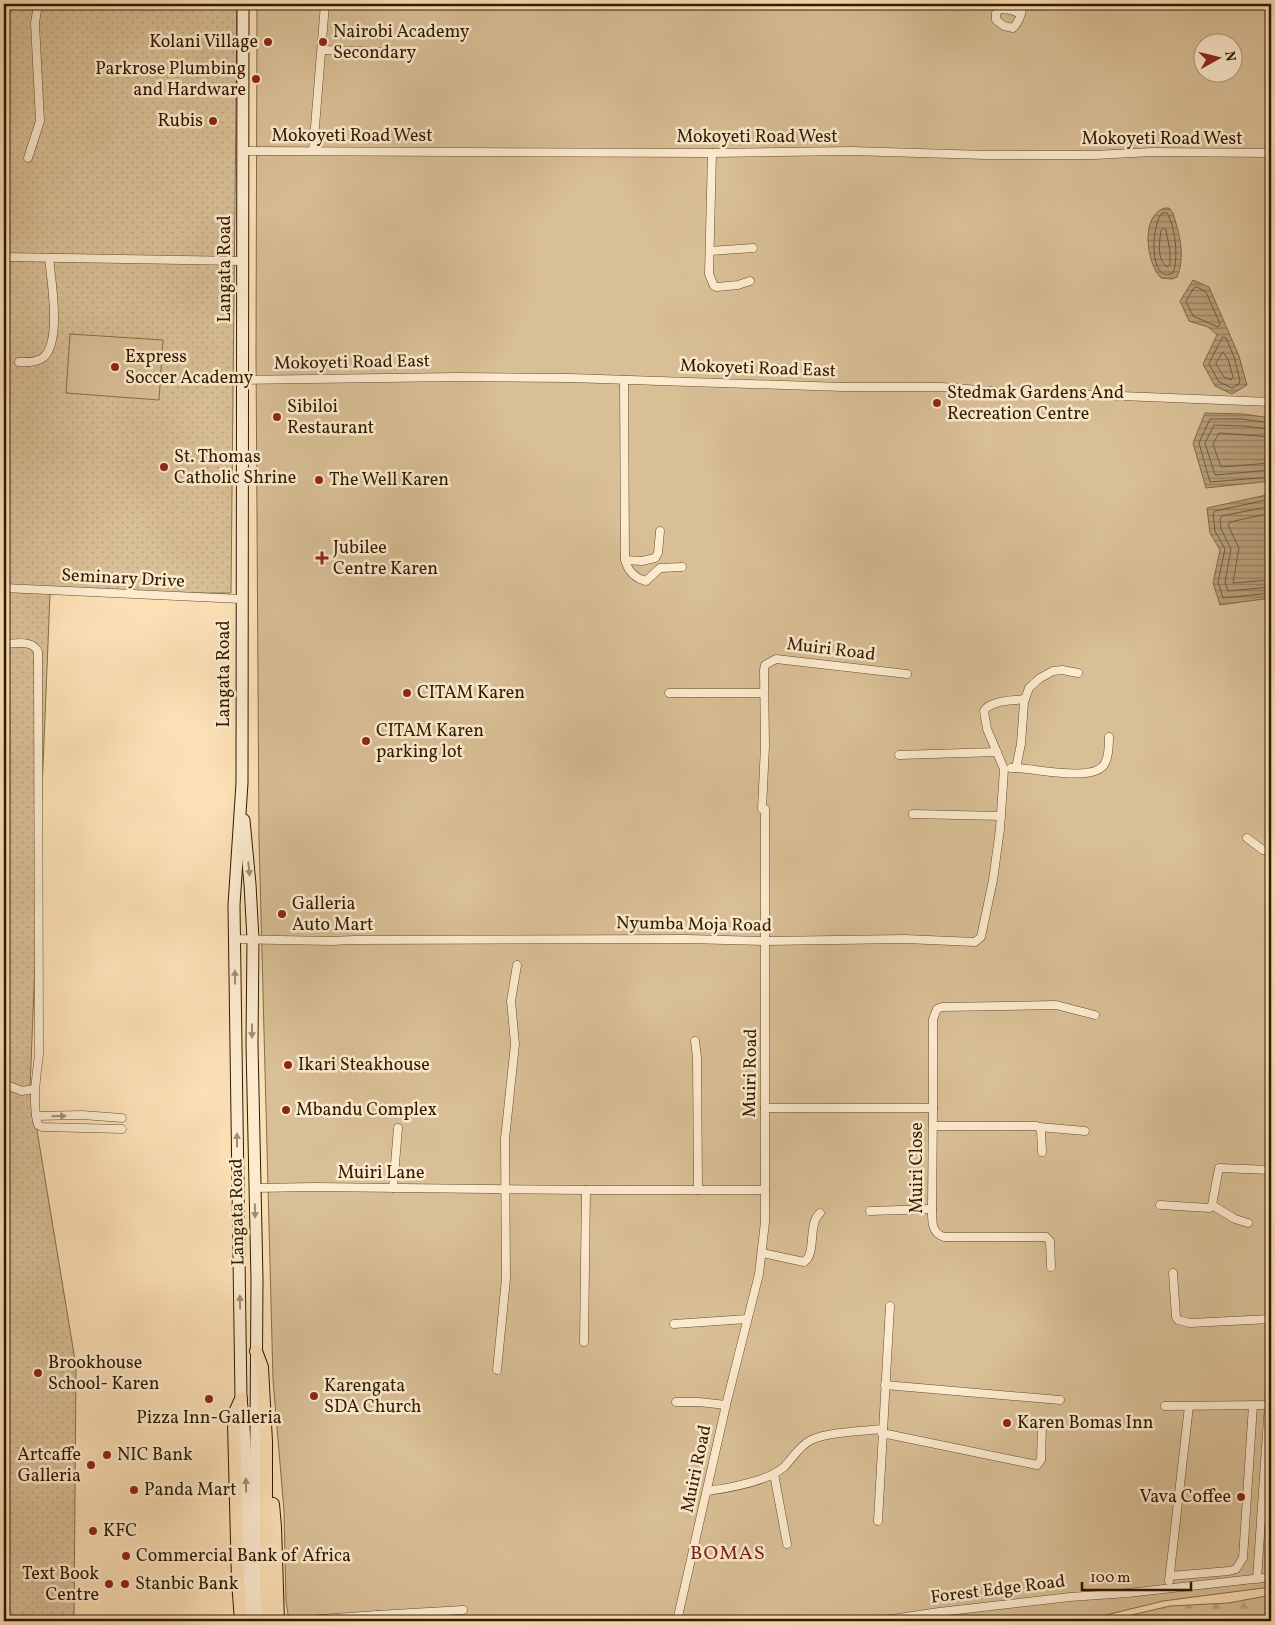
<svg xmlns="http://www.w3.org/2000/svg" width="1275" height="1625" viewBox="0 0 1275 1625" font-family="Vollkorn,serif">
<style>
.grass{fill:url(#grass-dots);stroke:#846d4b}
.forest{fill:url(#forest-firs);stroke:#846d4b}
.garden{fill:#d9bf96;stroke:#846d4b;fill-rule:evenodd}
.water{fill:url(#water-rules);stroke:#806947}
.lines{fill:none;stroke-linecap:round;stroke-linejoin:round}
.shore{stroke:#725c3c;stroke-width:1}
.minor-casing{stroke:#624c2d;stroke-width:9}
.secondary-casing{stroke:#2e1b00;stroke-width:13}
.primary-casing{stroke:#2e1b00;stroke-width:14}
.minor{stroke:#fdebcf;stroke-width:8}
.secondary{stroke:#fdebcf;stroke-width:11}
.primary{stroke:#fce0b5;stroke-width:12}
.oneway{fill:#a08d72}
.poi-dot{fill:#8f2418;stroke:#fdebcf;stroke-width:2}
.labels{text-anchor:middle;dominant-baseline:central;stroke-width:5;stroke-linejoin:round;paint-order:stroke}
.poi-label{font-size:18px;fill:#2e1b00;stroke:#fdebcf;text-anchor:start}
.street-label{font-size:18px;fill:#2e1b00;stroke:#fdebcf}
.quarter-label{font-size:20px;letter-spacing:1px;fill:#7a1f14;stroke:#fdebcf}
</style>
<defs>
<pattern id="grass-dots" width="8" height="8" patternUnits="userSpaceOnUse" patternTransform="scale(1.25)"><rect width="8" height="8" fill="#d9bf96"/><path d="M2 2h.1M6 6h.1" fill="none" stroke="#bba480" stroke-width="1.8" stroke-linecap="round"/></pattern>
<pattern id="forest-firs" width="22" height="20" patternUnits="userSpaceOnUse" patternTransform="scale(1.25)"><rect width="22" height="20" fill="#d9bf96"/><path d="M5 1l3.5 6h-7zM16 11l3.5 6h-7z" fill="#bba480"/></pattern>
<pattern id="water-rules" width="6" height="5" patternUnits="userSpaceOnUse" patternTransform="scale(1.25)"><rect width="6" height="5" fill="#b69d77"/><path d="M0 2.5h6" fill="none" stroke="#947f5f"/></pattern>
</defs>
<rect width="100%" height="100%" fill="#fce0b5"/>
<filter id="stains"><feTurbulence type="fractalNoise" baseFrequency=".004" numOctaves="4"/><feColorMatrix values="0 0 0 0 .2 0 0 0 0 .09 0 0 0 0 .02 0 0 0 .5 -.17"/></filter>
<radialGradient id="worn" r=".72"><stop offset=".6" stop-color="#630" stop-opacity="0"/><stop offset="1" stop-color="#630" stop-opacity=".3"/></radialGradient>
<polygon class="grass" points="4,4 237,4 231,593 50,594 30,1088 76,1366 74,1621 4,1618"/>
<polygon class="forest" points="1271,1595 1271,1621 1106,1621 1170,1606 1229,1603"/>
<g class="garden">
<path d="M257,4H1271V1587L1163,1601L1082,1621H289L286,1601L284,1511L273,1380L259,838L256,355ZM1202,42H1232V72H1202Z"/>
<polygon points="70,334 163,340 159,400 66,393"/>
</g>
<g class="water">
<path d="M1165,208H1169L1173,213C1179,233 1186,256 1177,277L1172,279L1161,278C1146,263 1140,215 1165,208Z"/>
<polygon points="1193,280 1209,287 1239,356 1247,385 1232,394 1215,386 1203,364 1217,335 1208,327 1189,321 1180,301"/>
<polygon points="1205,413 1243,414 1271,418 1271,481 1206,488 1193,443"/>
<polygon points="1271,494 1271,598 1220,605 1213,583 1220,550 1210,533 1207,508"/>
</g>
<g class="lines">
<g class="shore">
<path d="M1167,213C1175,225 1179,259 1173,273C1149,285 1151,227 1161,214Z"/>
<path d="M1164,228L1166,230L1170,251V265L1167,267C1157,259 1159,243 1161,231Z"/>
<polygon points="1197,287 1206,292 1220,324 1218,327 1193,316 1186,301 1194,288"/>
<polygon points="1223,337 1226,338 1234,357 1240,381 1239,384 1232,388 1219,382 1209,364"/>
<polygon points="1223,352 1228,359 1233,377 1231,380 1224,377 1216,364"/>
<polyline points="1271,423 1242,419 1210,419 1199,443 1210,482 1271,477"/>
<polyline points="1271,429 1242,426 1214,425 1205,443 1215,475 1271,470"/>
<polyline points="1271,437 1219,433 1213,444 1221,467 1271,463"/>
<polyline points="1271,499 1215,511 1213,514 1215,531 1225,549 1218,582 1223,598 1271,593"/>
<polyline points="1271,506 1222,516 1220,519 1221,529 1231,549 1225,582 1228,591 1271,587"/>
<polyline points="1271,513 1230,522 1228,525 1239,548 1233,583 1271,580"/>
</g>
<defs>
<g id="minor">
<path d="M1021,14L1011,10L1000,9L996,13V20L1004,26L1013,28C1020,21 1021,14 1023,4"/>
<polyline points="323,50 390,52"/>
<polyline points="242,151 712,153 851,151 986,155 1094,155 1152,152 1271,153"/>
<polyline points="313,151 325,4"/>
<polyline points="712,153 709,274 714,286 717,287 738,285 750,281"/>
<polyline points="28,158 40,121 35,23 38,4"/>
<polyline points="710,251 753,248"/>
<polyline points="4,257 242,261"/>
<path d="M19,362C26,362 34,363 41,359C63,347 51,279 49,258"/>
<polyline points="242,380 458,377 570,378 843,387 942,387 1027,394 1096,395 1271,402"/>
<path d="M624,380L625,560C628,571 634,578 646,581L660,568L682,567"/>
<polyline points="625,560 642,561 655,558 658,553 660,531"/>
<polyline points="4,588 241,599"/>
<path d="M4,644C15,644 33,639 38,652L39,1055C36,1079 32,1102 38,1125L42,1127L122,1129"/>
<polyline points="669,693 764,693"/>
<polyline points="899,755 997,752"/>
<path d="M1011,768C1031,767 1095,784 1105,763C1109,756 1109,745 1109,737"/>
<polyline points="1016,768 1021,744 1024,702 1029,688 1040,678 1053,671 1062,670 1078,673"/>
<polyline points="913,814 1001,816"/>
<polyline points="1247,838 1263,850 1271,851"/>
<path d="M234,939L331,941L354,940L687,939L766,941L905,939L975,942L981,937L993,880L1000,829L1004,769L987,729L984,711C990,700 1013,701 1024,699"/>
<polyline points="695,1041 697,1057 698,1190"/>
<polyline points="4,1084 22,1091 34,1089"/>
<polyline points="765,1108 933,1108 933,1019 937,1009 942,1007 1056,1005 1095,1015"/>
<path d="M933,1108L932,1209C932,1220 931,1233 944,1237H1046L1050,1241L1051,1267"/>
<polyline points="36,1116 82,1115 122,1118"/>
<polyline points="933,1126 1037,1126 1041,1130 1042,1152"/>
<polyline points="1039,1127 1085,1131"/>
<polyline points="255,1188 315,1187 586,1190 765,1190"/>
<polyline points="393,1188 398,1128"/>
<polyline points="1160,1205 1210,1208 1212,1205 1219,1168 1271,1170"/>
<polyline points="1212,1205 1235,1219 1248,1223"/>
<polyline points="870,1211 932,1209"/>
<path d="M762,1253L804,1262C817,1254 807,1225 820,1213"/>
<polyline points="1173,1273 1176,1317 1178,1320 1190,1323 1271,1319"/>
<polyline points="674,1324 747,1319"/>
<polyline points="584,1342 586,1190"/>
<polyline points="497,1370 506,1279 505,1139 515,1044 511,1001 517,965"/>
<polyline points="885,1385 1060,1400"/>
<polyline points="676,1402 699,1402 726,1405"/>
<polyline points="1165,1406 1269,1405"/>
<polyline points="882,1433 1037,1465 1041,1460 1042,1425"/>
<polyline points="774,1474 787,1544"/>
<path d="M708,1491C729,1488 767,1482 784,1467C793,1458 799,1446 811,1440C828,1432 863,1431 883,1429"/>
<polyline points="878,1521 890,1306"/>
<polyline points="1170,1576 1229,1571 1236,1569 1243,1558 1253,1405"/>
<polyline points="1257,1579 1271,1374"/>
<polyline points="1169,1581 1189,1406"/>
<polyline points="377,1615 463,1610"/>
<polyline points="293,1621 377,1615 378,1621"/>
<polyline points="677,1621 726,1405 759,1274 765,1222 765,809 762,809 765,746 764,670 765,665 776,659 907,674"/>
<polyline points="879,1621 939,1612 1070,1597 1128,1593 1271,1577"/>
</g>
<g id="secondary">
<path d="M243,4L242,783L234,905L241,1399C251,1472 242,1547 249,1621"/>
<polyline points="244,820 250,884 253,939 252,1044 257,1280 255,1585 258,1621"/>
</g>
<g id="primary">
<polyline points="256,1351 262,1367 266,1442 266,1589 268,1621"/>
<polyline points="241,1399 236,1410 234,1423 238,1581 241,1621"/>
<polyline points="273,1504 275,1527 278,1621"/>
</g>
</defs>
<use href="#minor" class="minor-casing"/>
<use href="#secondary" class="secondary-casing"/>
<use href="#primary" class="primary-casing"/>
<use href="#minor" class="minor"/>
<use href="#secondary" class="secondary"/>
<use href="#primary" class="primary"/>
</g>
<defs><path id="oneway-solid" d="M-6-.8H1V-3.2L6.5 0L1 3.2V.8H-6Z" transform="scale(1.25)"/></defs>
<g class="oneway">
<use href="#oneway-solid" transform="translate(249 869) rotate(84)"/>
<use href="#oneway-solid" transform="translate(235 977) rotate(-91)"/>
<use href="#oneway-solid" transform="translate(252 1031) rotate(90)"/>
<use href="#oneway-solid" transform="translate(59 1116) rotate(-2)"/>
<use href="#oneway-solid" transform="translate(237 1140) rotate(-90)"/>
<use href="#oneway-solid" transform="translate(255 1211) rotate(89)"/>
<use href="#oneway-solid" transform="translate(240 1302) rotate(-91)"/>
<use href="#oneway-solid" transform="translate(246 1485) rotate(-91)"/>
</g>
<g class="poi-dot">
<circle cx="268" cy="42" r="5"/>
<circle cx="323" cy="42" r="5"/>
<circle cx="256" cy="79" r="5"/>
<circle cx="213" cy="121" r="5"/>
<circle cx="115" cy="367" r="5"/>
<circle cx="937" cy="403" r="5"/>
<circle cx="277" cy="417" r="5"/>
<circle cx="164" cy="467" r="5"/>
<circle cx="319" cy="480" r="5"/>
<path d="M319.5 550.5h5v5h5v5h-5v5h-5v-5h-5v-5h5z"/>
<circle cx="407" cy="693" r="5"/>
<circle cx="366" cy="741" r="5"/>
<circle cx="282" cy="914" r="5"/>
<circle cx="288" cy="1065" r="5"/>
<circle cx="286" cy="1110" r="5"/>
<circle cx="38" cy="1373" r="5"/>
<circle cx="314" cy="1396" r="5"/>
<circle cx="209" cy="1399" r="5"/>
<circle cx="1007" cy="1423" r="5"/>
<circle cx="107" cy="1455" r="5"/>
<circle cx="91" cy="1465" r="5"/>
<circle cx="134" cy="1490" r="5"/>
<circle cx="1241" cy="1497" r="5"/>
<circle cx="93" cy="1531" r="5"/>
<circle cx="126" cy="1556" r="5"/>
<circle cx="109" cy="1584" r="5"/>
<circle cx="125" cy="1584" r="5"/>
</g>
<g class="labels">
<g class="poi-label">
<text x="333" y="32">Nairobi Academy<tspan x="333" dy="21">Secondary</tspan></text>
<text x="258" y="42" text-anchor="end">Kolani Village</text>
<text x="246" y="69" text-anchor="end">Parkrose Plumbing<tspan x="246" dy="21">and Hardware</tspan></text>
<text x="203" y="121" text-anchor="end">Rubis</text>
<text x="125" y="357">Express<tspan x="125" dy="21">Soccer Academy</tspan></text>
<text x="947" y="393">Stedmak Gardens And<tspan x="947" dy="21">Recreation Centre</tspan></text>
<text x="287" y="407">Sibiloi<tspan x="287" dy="21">Restaurant</tspan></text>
<text x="174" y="457">St. Thomas<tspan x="174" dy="21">Catholic Shrine</tspan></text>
<text x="329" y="480">The Well Karen</text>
<text x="333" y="548">Jubilee<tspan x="333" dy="21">Centre Karen</tspan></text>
<text x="417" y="693">CITAM Karen</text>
<text x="376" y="731">CITAM Karen<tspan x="376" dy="21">parking lot</tspan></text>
<text x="292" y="904">Galleria<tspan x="292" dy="21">Auto Mart</tspan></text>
<text x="298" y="1065">Ikari Steakhouse</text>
<text x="296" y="1110">Mbandu Complex</text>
<text x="48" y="1363">Brookhouse<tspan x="48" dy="21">School- Karen</tspan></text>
<text x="324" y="1386">Karengata<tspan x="324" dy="21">SDA Church</tspan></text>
<text x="209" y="1418" text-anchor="middle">Pizza Inn-Galleria</text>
<text x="1017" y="1423">Karen Bomas Inn</text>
<text x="81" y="1455" text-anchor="end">Artcaffe<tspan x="81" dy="21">Galleria</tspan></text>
<text x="117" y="1455">NIC Bank</text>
<text x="144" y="1490">Panda Mart</text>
<text x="1231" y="1497" text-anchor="end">Vava Coffee</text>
<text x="103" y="1531">KFC</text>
<text x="136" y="1556">Commercial Bank of Africa</text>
<text x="99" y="1574" text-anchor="end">Text Book<tspan x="99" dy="21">Centre</tspan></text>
<text x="135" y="1584">Stanbic Bank</text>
</g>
<g class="street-label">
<text x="352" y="136">Mokoyeti Road West</text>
<text x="757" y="137">Mokoyeti Road West</text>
<text x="1162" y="139">Mokoyeti Road West</text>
<text transform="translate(225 269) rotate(-90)">Langata Road</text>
<text transform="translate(352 363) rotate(-1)">Mokoyeti Road East</text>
<text transform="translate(758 369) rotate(2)">Mokoyeti Road East</text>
<text transform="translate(123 579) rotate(3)">Seminary Drive</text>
<text transform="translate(831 650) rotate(7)">Muiri Road</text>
<text transform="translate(224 674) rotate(-90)">Langata Road</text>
<text transform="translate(694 925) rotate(1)">Nyumba Moja Road</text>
<text transform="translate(751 1073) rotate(-89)">Muiri Road</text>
<text transform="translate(917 1168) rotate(-90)">Muiri Close</text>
<text x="381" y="1173">Muiri Lane</text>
<text transform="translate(238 1212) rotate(-91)">Langata Road</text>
<text transform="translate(697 1469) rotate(-78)">Muiri Road</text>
<text transform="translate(998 1590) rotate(-7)">Forest Edge Road</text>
</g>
<g class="quarter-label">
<text x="728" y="1554">BOMAS</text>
</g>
</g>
<rect width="1275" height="1625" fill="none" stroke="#fce0b5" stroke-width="20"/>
<rect x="5" y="5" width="1265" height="1615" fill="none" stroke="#2e1b00" stroke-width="2.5"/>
<rect x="10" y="10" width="1255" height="1605" fill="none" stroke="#2e1b00"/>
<g transform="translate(1218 58) rotate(82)"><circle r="24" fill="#fdebcf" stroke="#aa987c"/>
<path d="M0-4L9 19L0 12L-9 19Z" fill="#8f2418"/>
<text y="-8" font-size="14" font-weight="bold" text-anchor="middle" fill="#2e1b00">N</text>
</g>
<path d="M1082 1582v8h109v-8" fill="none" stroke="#2e1b00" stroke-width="2.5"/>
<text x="1090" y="1582" font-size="15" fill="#2e1b00" stroke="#fdebcf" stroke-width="4" paint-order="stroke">100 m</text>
<rect width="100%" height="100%" filter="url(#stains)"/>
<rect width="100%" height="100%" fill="url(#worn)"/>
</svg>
